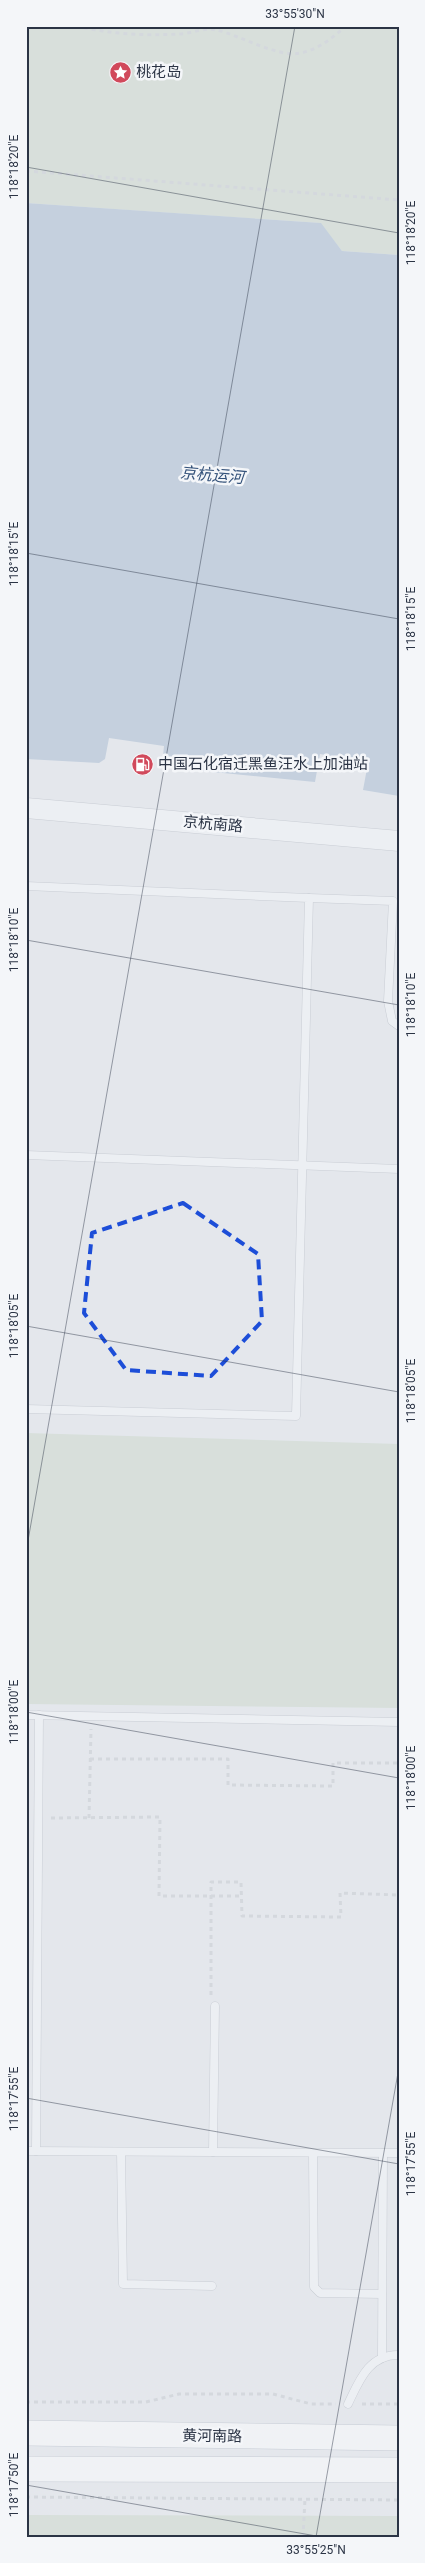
<svg xmlns="http://www.w3.org/2000/svg" width="425" height="2563" viewBox="0 0 425 2563" font-family="Roboto,'Noto Sans SC',sans-serif">
<style>
.green{fill:#c9d6c5}
.water{fill:#9fb4cc}
.lines{fill:none;stroke-linecap:round;stroke-linejoin:round}
.service-casing{stroke:#a9aeb7;stroke-width:9}
.tertiary-casing{stroke:#a9aeb7;stroke-width:21}
.primary-casing{stroke:#a3abb8;stroke-width:26}
.path{stroke:#c2c5cb;stroke-width:3;stroke-dasharray:4 4;stroke-linecap:butt}
.service{stroke:#f7f8fa;stroke-width:8}
.tertiary{stroke:#f7f8fa;stroke-width:20}
.primary{stroke:#fff;stroke-width:25}
.marked{fill:none;stroke:#1d4ed8;stroke-width:4;stroke-dasharray:10 6;stroke-linejoin:round}
.ticks{fill:none;stroke:#2b3445;stroke-width:1;stroke-opacity:0.45}
.labels{text-anchor:middle;dominant-baseline:central;stroke-width:5;stroke-linejoin:round;paint-order:stroke}
.poi-label{font-size:15px;fill:#2b3445;stroke:#f4f6f9;text-anchor:start}
.street-label{font-size:15px;fill:#2b3445;stroke:#f4f6f9}
.water-label{font-size:16px;font-style:italic;fill:#34527a;stroke:#f4f6f9}
.neatline{fill:none;stroke:#2b3445;stroke-width:2}
.ticks-label{font-size:12px;text-anchor:middle;fill:#2b3445}
</style>
<rect width="100%" height="100%" fill="#e4e7ec"/>
<g class="green">
<polygon points="26,26 399,26 399,255 342,251 320,223 26,203"/>
<polygon points="26,1433 399,1444 399,1708 26,1704"/>
<polygon points="26,2515 399,2516 399,2537 26,2537"/>
</g>
<polygon class="water" points="26,203 321,223 342,251 399,255 399,796 363,790 368,763 320,754 315,782 162,767 164,746 109,738 105,759 99,763 26,759"/>
<g class="lines">
<defs>
<g id="service">
<polyline points="26,886 309,898 296,1416 26,1409"/>
<polyline points="309,898 393,901 388,1001 392,1021 399,1026"/>
<polyline points="26,1155 399,1169"/>
<polyline points="26,1715 399,1722"/>
<polyline points="26,2151 399,2153"/>
<polyline points="36,2151 39,1715"/>
<polyline points="121,2152 123,2284 212,2286"/>
<polyline points="213,2152 215,2006"/>
<polyline points="313,2153 314,2287 320,2293 382,2294"/>
<polyline points="382,2358 383,2153"/>
<path d="M348,2404C359,2381 369,2354 399,2355"/>
</g>
<polyline id="tertiary" points="26,808 399,841"/>
<g id="primary">
<polyline points="26,2433 399,2438"/>
<polyline points="26,2469 399,2470"/>
</g>
</defs>
<use href="#service" class="service-casing"/>
<use href="#tertiary" class="tertiary-casing"/>
<use href="#primary" class="primary-casing"/>
<g class="path">
<path d="M76,26C110,34 144,36 179,34C190,34 205,27 216,30C240,35 278,58 300,53C318,50 332,38 346,26"/>
<polyline points="26,171 399,200"/>
<polyline points="90,1759 228,1759 228,1785 333,1786 333,1763 399,1763"/>
<polyline points="51,1818 160,1817 159,1896 242,1896"/>
<polyline points="89,1818 91,1729"/>
<polyline points="211,1995 211,1882 241,1882 242,1916 341,1917 340,1893 399,1895"/>
<polyline points="26,2402 146,2402 179,2394 273,2394 311,2404 336,2404"/>
<polyline points="362,2404 399,2404"/>
<polyline points="26,2497 399,2500"/>
<polyline points="303,2537 305,2499"/>
</g>
<use href="#service" class="service"/>
<use href="#tertiary" class="tertiary"/>
<use href="#primary" class="primary"/>
</g>
<path d="M0 0H425V2563H0ZM183,1203L258,1254L262,1321L211,1376L126,1370L84,1313L92,1233Z" fill="#e4e7ec" fill-opacity=".55" fill-rule="evenodd"/>
<path class="marked" d="M183,1203L258,1254L262,1321L211,1376L126,1370L84,1313L92,1233Z"/>
<path class="ticks" d="M26,167L399,233M26,553L399,619M26,940L399,1005M26,1326L399,1392M26,1552L295,26M26,1712L399,1778M26,2098L399,2164M26,2485L322,2537M316,2537L399,2067"/>
<defs>
<symbol id="sight-disc" viewBox="-11 -11 22 22"><circle r="9.5" fill="#d1495b" stroke="#f4f6f9"/><path d="M0-6L1.8-2.2L6-1.7L2.9 1.2L3.7 5.4L0 3.3L-3.7 5.4L-2.9 1.2L-6-1.7L-1.8-2.2Z" fill="#fff"/></symbol>
<symbol id="fuel-disc" viewBox="-11 -11 22 22"><circle r="9.5" fill="#d1495b" stroke="#f4f6f9"/><path d="M-5.5-6h7V0h2V4h1.3V-2.5L3-4.5l.8-.8L6-3V5H2.5V1h-1V6h-7ZM-4.2-4.7v3.2H.2V-4.7Z" fill="#fff"/></symbol>
</defs>
<g fill-rule="evenodd">
<use href="#sight-disc" x="108" y="60" width="25" height="25"/>
<use href="#fuel-disc" x="130" y="752" width="25" height="25"/>
</g>
<g class="labels">
<g class="poi-label">
<text x="136" y="72">桃花岛</text>
<text x="158" y="764">中国石化宿迁黑鱼汪水上加油站</text>
</g>
<g class="street-label">
<text transform="translate(213 824) rotate(5)">京杭南路</text>
<text transform="translate(212 2436) rotate(1)">黄河南路</text>
</g>
<g class="water-label">
<text transform="translate(212 475) rotate(5)">京杭运河</text>
</g>
</g>
<rect width="425" height="2563" fill="none" stroke="#f4f6f9" stroke-width="55"/>
<rect x="28" y="28" width="370" height="2508" class="neatline"/>
<g class="ticks-label">
<text x="295" y="18">33°55'30"N</text>
<text transform="translate(14 167) rotate(-90)" y="4">118°18'20"E</text>
<text transform="translate(411 233) rotate(-90)" y="4">118°18'20"E</text>
<text transform="translate(14 554) rotate(-90)" y="4">118°18'15"E</text>
<text transform="translate(411 619) rotate(-90)" y="4">118°18'15"E</text>
<text transform="translate(14 940) rotate(-90)" y="4">118°18'10"E</text>
<text transform="translate(411 1005) rotate(-90)" y="4">118°18'10"E</text>
<text transform="translate(14 1326) rotate(-90)" y="4">118°18'05"E</text>
<text transform="translate(411 1391) rotate(-90)" y="4">118°18'05"E</text>
<text transform="translate(14 1712) rotate(-90)" y="4">118°18'00"E</text>
<text transform="translate(411 1778) rotate(-90)" y="4">118°18'00"E</text>
<text transform="translate(14 2099) rotate(-90)" y="4">118°17'55"E</text>
<text transform="translate(411 2164) rotate(-90)" y="4">118°17'55"E</text>
<text transform="translate(14 2485) rotate(-90)" y="4">118°17'50"E</text>
<text x="316" y="2554">33°55'25"N</text>
</g>
</svg>
